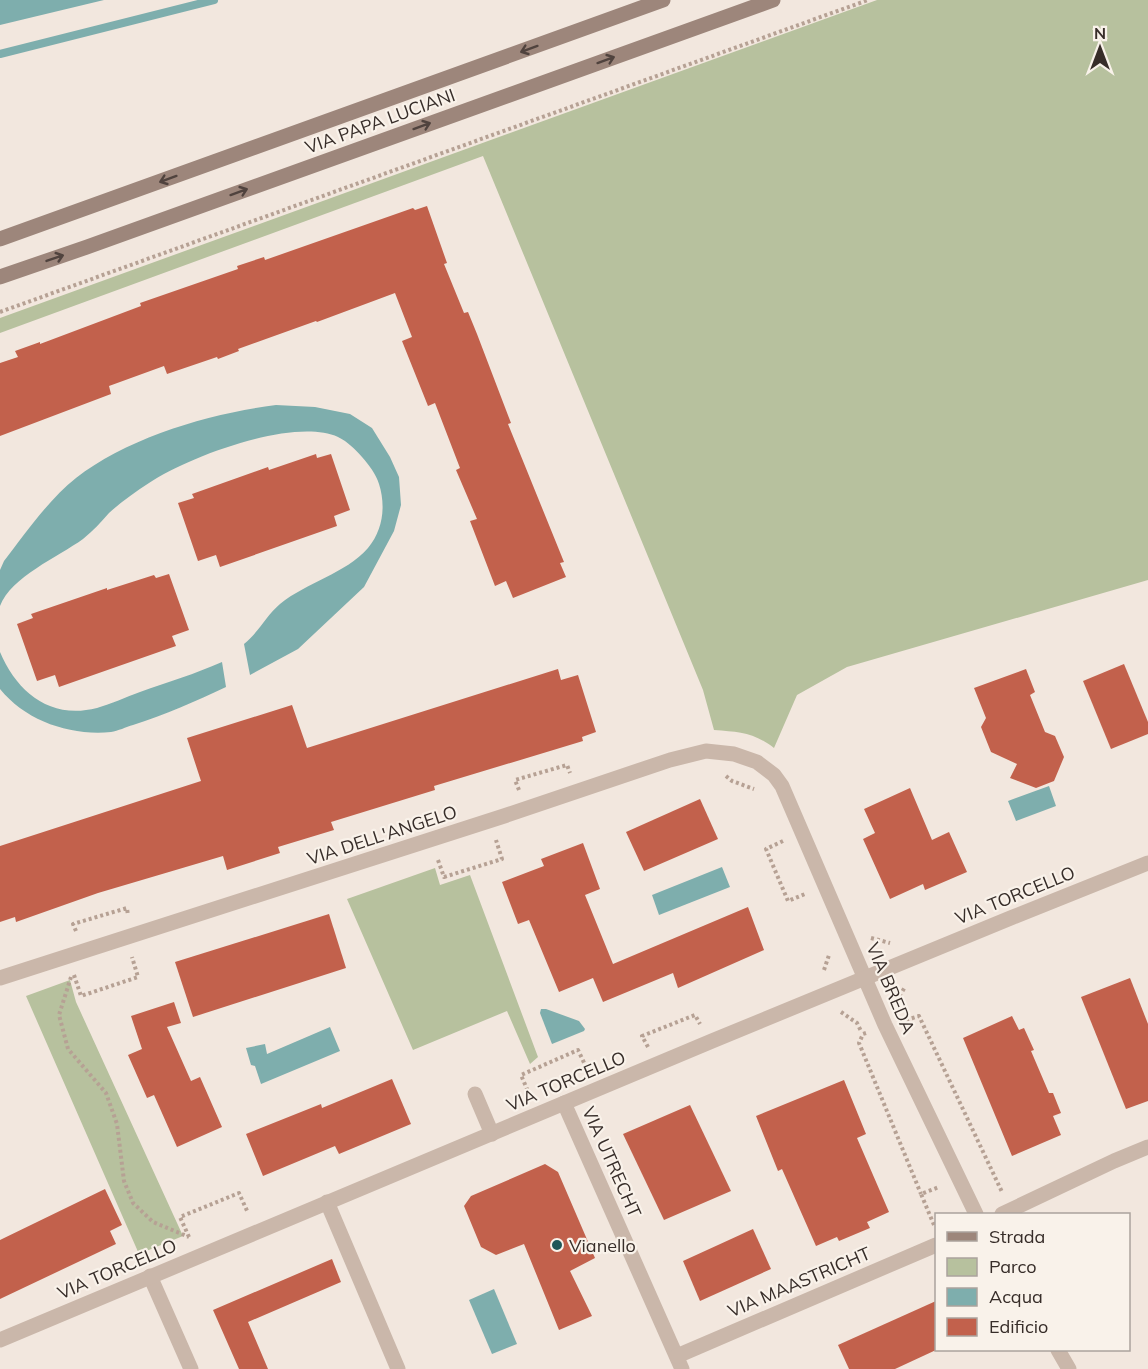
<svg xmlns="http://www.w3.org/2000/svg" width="1148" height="1369" viewBox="0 0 1148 1369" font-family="Mulish,sans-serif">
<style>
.green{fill:#b7c19e}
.water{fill:#7eaead}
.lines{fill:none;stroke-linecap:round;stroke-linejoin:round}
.stream{stroke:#7eaead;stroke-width:8}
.building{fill:#c2614c}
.path{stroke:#b6a194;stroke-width:4;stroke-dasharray:3 3;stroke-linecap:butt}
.lane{stroke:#cab7aa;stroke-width:15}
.street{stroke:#cab7aa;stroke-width:15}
.secondary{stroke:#9d867b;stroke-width:15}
.oneway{stroke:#50433e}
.poi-dot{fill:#205758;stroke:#f9f2ea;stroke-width:2}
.labels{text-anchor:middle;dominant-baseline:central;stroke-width:4.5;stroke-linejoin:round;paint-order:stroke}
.street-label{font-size:18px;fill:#372d29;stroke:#f9f2ea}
.poi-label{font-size:18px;fill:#372d29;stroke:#f9f2ea;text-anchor:start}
</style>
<rect width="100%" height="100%" fill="#f2e7de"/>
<g class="green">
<path d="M877,0H1148V580L847,667L797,695L774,748C753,732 739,732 714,730L703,690L483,156L0,333V318Z"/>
<polygon points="435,868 440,885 470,875 538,1057 530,1064 507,1011 413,1050 347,899"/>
<polygon points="70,980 76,1002 183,1236 139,1254 26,996"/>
</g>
<g class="water">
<polygon points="0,0 104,0 0,25"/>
<path d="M276,405L315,407L350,414L372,428L390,457L399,477L401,505L394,531L364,587L298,649L250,675L244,644C258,633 266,616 280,604C307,582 345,574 368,548C383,530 386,506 379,484C376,474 369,465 362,457C355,449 348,442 338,437C293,417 188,457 149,483C135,492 121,502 109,513C101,522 93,531 83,539C58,557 11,577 0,606V570L4,561C25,534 49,499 76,478C128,437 211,413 276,405Z"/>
<path d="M0,652C17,692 50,720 97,708C111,704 126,697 140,692C168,682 195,674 222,662L226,687C196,701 165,715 133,725C126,727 118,731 111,732C70,736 26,721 0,689Z"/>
<polygon points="1049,786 1056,806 1016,821 1008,801"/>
<polygon points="722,867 730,887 659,915 652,895"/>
<polygon points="541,1009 546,1009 579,1021 585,1029 584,1031 552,1044 540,1013"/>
<polygon points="330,1027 340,1051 261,1084 255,1066 251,1065 246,1048 265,1044 267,1054"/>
<polygon points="494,1289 517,1344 492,1354 469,1300"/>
</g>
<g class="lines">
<polyline class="stream" points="0,54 214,0"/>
</g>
<g class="building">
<polygon points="427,206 447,263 444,264 464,313 468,312 477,334 511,423 508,424 564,562 560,563 566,577 513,598 506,581 495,586 470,521 477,519 456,470 460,468 435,403 428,406 402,341 412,337 395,293 317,322 316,321 238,349 239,351 218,359 217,357 167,374 164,366 109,386 111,394 0,436 0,363 18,357 15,351 40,342 40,344 141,306 140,303 238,269 237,266 264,257 265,260 413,208 415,210"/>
<polygon points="316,454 317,458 331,454 350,510 334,516 337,526 220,567 216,555 198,561 178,503 194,498 192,494 268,467 269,470"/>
<polygon points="169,574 189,630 172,636 176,646 59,687 55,675 37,681 17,624 33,618 31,614 107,588 107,590 154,575 156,578"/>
<polygon points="1124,664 1148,722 1148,734 1111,749 1083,681"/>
<polygon points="558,669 561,680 578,675 596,732 582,737 583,741 434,786 435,790 331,822 334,830 278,847 280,853 227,870 223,856 98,893 16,922 15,917 0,922 0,846 201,781 187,738 292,705 307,748"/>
<polygon points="1026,669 1035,692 1030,695 1045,732 1055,736 1064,757 1054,781 1036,788 1010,778 1017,764 991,752 981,727 986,718 974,688"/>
<polygon points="910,788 932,840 949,832 967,872 925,890 923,884 890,899 863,839 875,833 864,809"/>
<polygon points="700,799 718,839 644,871 626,832"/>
<polygon points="583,843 600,889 585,895 613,964 748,907 764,950 678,988 673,973 603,1002 593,978 559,992 529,920 518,924 502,882 544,866 541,859"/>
<polygon points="329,914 346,968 193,1017 175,962"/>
<polygon points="1130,978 1148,1024 1148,1101 1126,1109 1081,997"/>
<polygon points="174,1002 181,1023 167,1027 191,1081 200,1077 222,1127 177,1147 154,1095 147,1098 128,1055 142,1049 131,1016"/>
<polygon points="1012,1016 1019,1030 1024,1028 1034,1050 1031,1051 1049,1093 1053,1093 1061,1113 1053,1116 1061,1135 1012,1156 963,1038"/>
<polygon points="392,1079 411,1124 339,1154 335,1146 263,1176 246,1134 321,1104 322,1108"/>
<polygon points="844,1080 866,1134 857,1138 889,1212 867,1222 870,1228 839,1241 837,1237 816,1246 782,1169 778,1171 756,1116"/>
<polygon points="690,1105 731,1191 664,1220 623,1134"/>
<polygon points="545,1164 558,1172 595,1258 570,1271 592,1316 559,1330 524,1244 496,1255 481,1247 464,1206 471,1196"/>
<polygon points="105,1189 122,1225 110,1231 116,1244 0,1299 0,1240"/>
<polygon points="753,1229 771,1269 700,1301 683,1261"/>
<polygon points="332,1259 341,1282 248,1322 268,1369 239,1369 213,1310"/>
<polygon points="936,1301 936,1350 895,1369 849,1369 838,1345"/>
</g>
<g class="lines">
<g class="path">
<polyline points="0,312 868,0"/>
<polyline points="726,776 732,781 754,789"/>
<polyline points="519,790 515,780 567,765 570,773"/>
<polyline points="783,841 766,849 788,901 805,894"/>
<polyline points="438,860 444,877 502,859 496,840"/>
<polyline points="76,931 73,924 127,908 128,916"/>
<polyline points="871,938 890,943"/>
<polyline points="824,970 829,955"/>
<polyline points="74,975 81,996 138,977 132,957"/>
<polyline points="71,977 59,1015 68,1049 106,1093 117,1124 124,1181 133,1203 153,1222 189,1237"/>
<polyline points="900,1002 899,997 905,987"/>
<polyline points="841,1012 857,1023 861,1031"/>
<polyline points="906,1020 919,1016 1002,1192"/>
<polyline points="866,1033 863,1034 859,1043 921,1194"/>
<polyline points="648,1047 642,1036 695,1015 700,1024"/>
<polyline points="530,1096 521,1075 578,1050 588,1071"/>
<polyline points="934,1225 921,1194 939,1187"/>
<polyline points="189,1237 180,1217 239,1193 248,1213"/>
</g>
<g class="lane">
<polyline points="475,1094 492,1134"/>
<polyline points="327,1202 398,1369"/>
</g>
<g class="street">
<polyline points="0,978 504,816 670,760 706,751 734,754 757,762 774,775 782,786 885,1025 976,1214"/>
<polyline points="564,1103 682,1369"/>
<polyline points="1002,1214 1114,1161 1148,1147"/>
<polyline points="150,1276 191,1369"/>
<polyline points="0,1340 712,1041 1013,917 1148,863"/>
<polyline points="1058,1350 1069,1369"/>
<polyline points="677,1356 936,1245"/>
</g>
<g class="secondary">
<polyline points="0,239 663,0"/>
<polyline points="0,277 87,247 773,0"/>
</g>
</g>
<defs><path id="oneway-shaft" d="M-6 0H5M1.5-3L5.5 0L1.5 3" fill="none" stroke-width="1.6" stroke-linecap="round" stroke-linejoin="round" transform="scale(1.5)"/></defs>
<g class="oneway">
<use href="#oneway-shaft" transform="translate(529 49) rotate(160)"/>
<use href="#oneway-shaft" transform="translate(606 60) rotate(-20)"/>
<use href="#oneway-shaft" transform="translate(422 126) rotate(-20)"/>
<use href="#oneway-shaft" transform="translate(168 179) rotate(160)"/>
<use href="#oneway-shaft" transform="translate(239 192) rotate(-20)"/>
<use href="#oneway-shaft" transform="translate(55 258) rotate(-19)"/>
</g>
<circle class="poi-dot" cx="557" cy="1245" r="6"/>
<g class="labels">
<g class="street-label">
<text transform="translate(380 121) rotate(-20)">VIA PAPA LUCIANI</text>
<text transform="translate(382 835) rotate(-18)">VIA DELL'ANGELO</text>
<text transform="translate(1015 895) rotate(-22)">VIA TORCELLO</text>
<text transform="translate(891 988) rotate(67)">VIA BREDA</text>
<text transform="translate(566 1081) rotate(-23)">VIA TORCELLO</text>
<text transform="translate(612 1162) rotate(66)">VIA UTRECHT</text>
<text transform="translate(117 1269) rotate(-23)">VIA TORCELLO</text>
<text transform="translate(799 1282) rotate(-23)">VIA MAASTRICHT</text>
</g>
<g class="poi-label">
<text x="569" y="1245">Vianello</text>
</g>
</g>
<rect x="935" y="1213" width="195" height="138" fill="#f9f2ea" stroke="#aba39d" stroke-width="1.5"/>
<rect x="947" y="1232" width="30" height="9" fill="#9d867b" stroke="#aba39d" stroke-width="1.5"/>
<text x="989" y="1243" font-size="18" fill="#372d29">Strada</text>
<rect x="947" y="1258" width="30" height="18" fill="#b7c19e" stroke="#aba39d" stroke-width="1.5"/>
<text x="989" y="1273" font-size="18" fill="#372d29">Parco</text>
<rect x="947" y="1288" width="30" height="18" fill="#7eaead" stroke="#aba39d" stroke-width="1.5"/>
<text x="989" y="1303" font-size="18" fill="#372d29">Acqua</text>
<rect x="947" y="1318" width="30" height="18" fill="#c2614c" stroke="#aba39d" stroke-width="1.5"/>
<text x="989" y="1333" font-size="18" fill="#372d29">Edificio</text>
<g transform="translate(1100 48)" stroke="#f9f2ea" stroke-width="4.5" paint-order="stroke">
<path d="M0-4.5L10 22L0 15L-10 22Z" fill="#372d29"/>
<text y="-9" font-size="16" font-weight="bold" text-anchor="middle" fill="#372d29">N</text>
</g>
</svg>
